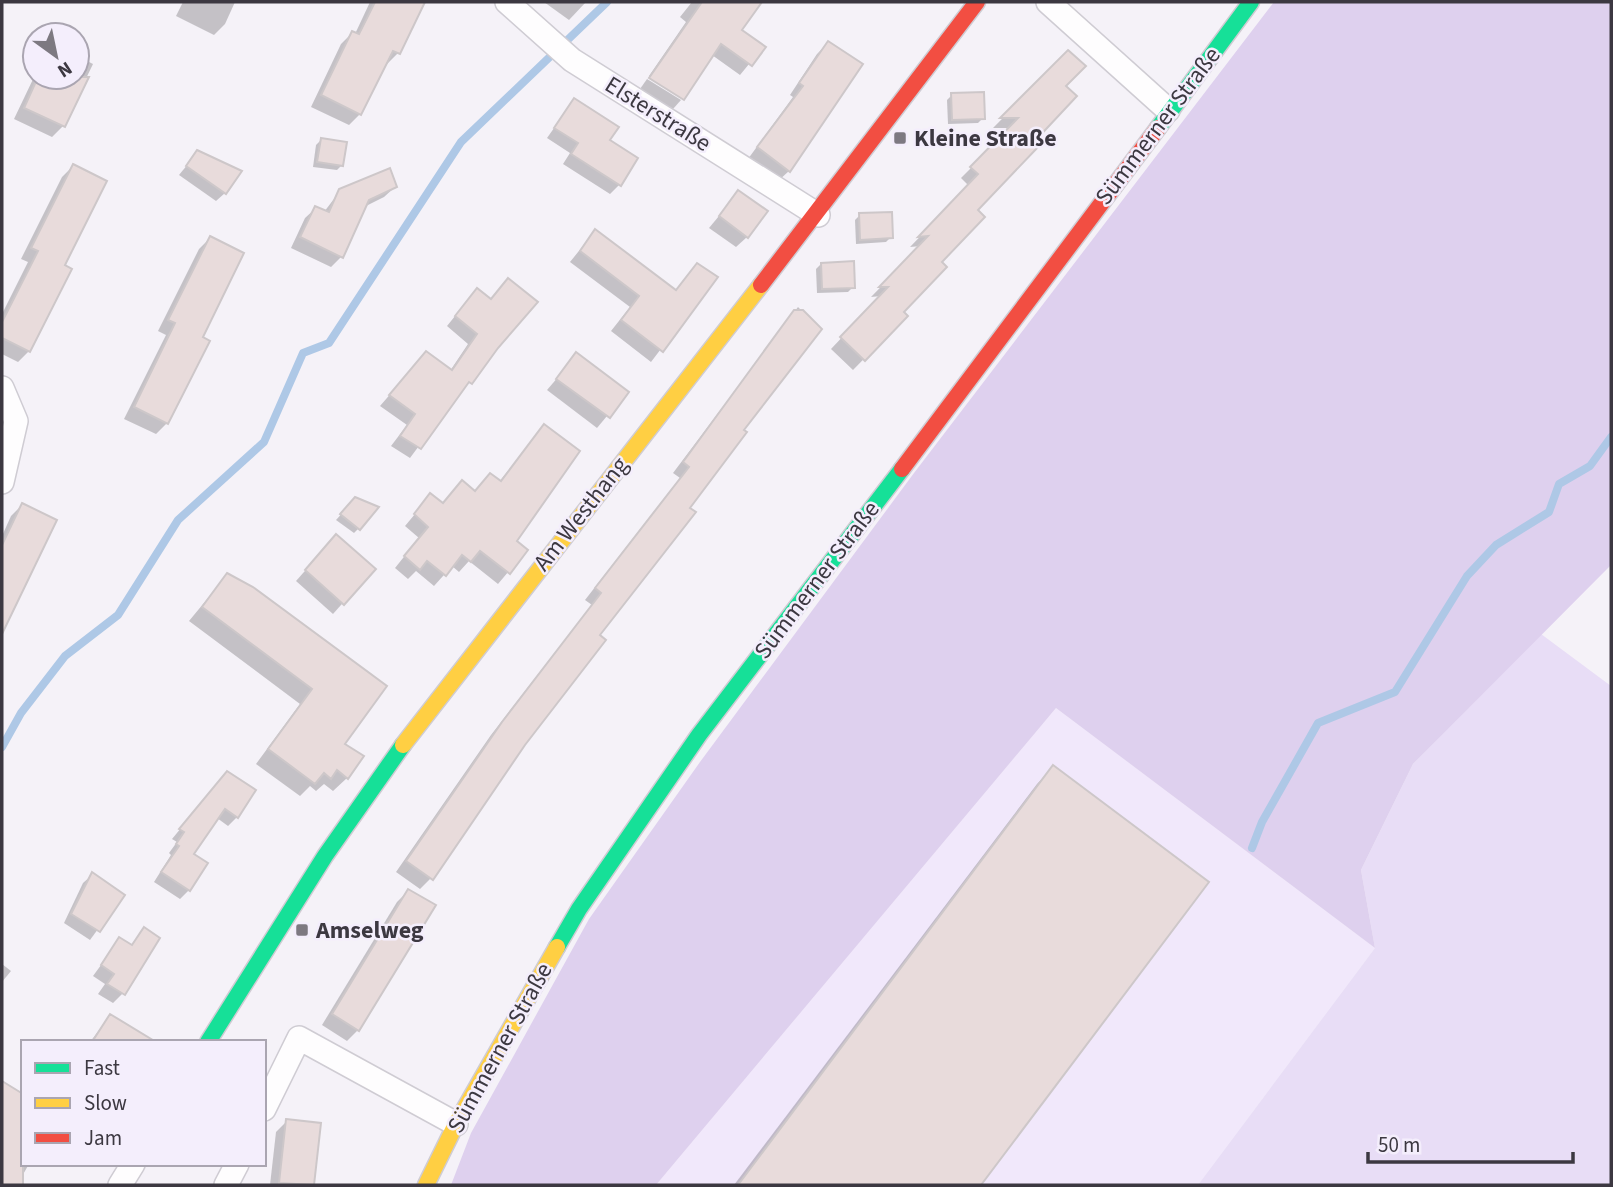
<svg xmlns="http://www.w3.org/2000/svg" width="1613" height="1187" viewBox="0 0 1613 1187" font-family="'Source Sans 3',sans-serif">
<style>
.built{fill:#f1e8fb}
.green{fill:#e8ddf6}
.forest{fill:#ded0ee}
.shadow{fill:#0003}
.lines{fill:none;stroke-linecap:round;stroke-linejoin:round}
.stream{stroke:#aec8e6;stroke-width:8}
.building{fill:#e8dbdb;stroke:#cdc7c9;stroke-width:2}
.street-casing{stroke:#cfccd3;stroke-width:26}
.fast-casing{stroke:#cfccd3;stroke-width:19}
.slow-casing{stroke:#cfccd3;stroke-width:19}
.jam-casing{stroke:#cfccd3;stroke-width:19}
.street{stroke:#fefdfe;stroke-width:23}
.fast{stroke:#16e098;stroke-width:16}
.slow{stroke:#ffcf43;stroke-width:16}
.jam{stroke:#f24e42;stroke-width:16}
.poi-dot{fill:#7d7981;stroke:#f4eefc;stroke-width:2.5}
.labels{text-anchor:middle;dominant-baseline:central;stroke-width:5;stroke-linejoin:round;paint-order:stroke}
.street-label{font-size:24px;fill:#3c3841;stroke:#f4eefc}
.poi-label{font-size:24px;font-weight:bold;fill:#3c3841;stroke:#f4eefc;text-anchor:start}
</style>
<rect width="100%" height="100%" fill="#f5f2f8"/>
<polygon class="built" points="1056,708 1375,948 1198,1185 656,1185"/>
<polygon class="green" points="1541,634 1611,686 1611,1185 1198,1185 1375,948 1361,870 1413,764"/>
<polygon class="forest" points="1274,2 1611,2 1611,565 1413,764 1361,870 1375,948 1056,708 656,1185 451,1185 471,1133 589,919 700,762 914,473"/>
<g class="shadow">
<polygon points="183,2 235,2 225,24 214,35 176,16"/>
<polygon points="370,2 423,2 398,53 387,64 385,63 360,114 349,125 311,107 341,44 352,33 355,34"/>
<polygon points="544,2 586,2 569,20"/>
<polygon points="692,2 749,2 756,7 740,31 763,47 740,75 712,55 683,97 649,76 686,22 680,17"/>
<polygon points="828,43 789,171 778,181 748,159 793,97 790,95 817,54"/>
<polygon points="1068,52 1064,86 1031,142 975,210 901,312 906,316 853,370 831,349 881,296 871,297 921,246 910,247 969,186 961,178 1011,128 993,128"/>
<polygon points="77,56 93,64 63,126 52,137 14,119 35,75 77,77"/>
<polygon points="647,79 681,100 673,109 640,89"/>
<polygon points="952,95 983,118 978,123 948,124 947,100"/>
<polygon points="574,100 608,140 619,185 610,194 563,164 570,153 547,138"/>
<polygon points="321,140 342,165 337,170 313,167 316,145"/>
<polygon points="197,153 225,193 216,201 179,175"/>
<polygon points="73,166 62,266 29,351 18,362 2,354 2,314 28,262 21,259 62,177"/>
<polygon points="395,187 384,197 364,207 341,257 331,267 291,248 305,218 316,208 324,212 340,191"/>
<polygon points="739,192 747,237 736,247 709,228"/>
<polygon points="860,215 891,237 886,242 856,244 855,220"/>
<polygon points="595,231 675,291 697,265 715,278 651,362 611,331 630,307 570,262"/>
<polygon points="210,238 167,423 156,434 124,419 166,335 158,331 199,249"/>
<polygon points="821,264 853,287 848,292 817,293 816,269"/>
<polygon points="468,300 490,301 450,404 410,458 391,446 407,425 380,406 426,353 450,371 468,344 447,326"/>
<polygon points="798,307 820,329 742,430 431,878 420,889 396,872 491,735 592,605 585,600 680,478 673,473"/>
<polygon points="577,355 627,392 597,428 547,390"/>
<polygon points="544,426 514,542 526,551 498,584 469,561 459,572 452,566 434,586 416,571 408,579 395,568 419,538 405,526 430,496 442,504 499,482"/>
<polygon points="355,499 359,528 354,533 336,520"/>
<polygon points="22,505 4,614 2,536 11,516"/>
<polygon points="327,546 373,569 333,614 296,581"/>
<polygon points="227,575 384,686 342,744 347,778 333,791 324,784 316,791 310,786 300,796 256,764 300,704 189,621"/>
<polygon points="1053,767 1207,882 979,1185 734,1185 1037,784"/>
<polygon points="219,782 237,817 228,826 217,818 192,855 189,890 180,899 154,882 171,855 169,853 177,842 172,839"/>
<polygon points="92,875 123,895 90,940 64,923 83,883"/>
<polygon points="408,891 358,1030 347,1041 322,1025 397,902"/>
<polygon points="144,930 123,993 113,1003 98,994 105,984 93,976 120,939 130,946"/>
<polygon points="2,964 11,971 2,982"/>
<polygon points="110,1016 142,1042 90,1042"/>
<polygon points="2,1083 23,1096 23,1164 29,1164 17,1185 2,1185"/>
<polygon points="287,1121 319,1124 312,1185 270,1185 276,1132"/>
</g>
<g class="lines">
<g class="stream">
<polyline points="2,747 21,713 65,656 118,615 178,520 264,442 303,353 329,343 461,142 607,2"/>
<polyline points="1252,848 1262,822 1318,723 1395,692 1467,576 1496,545 1549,512 1559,484 1590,466 1611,437"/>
</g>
</g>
<g class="building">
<polygon points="375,2 425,2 400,54 393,51 361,115 321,95 352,31 359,34"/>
<polygon points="702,2 762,2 742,30 766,47 752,66 721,44 684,100 649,78"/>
<polygon points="828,41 863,64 790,172 757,147 803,86 799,83"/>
<polygon points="1068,50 1086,66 1066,86 1077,96 1034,142 1039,146 978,210 985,217 942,262 947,267 904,312 908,316 865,361 840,337 888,287 879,287 928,236 918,237 978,174 970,167 1018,118 1000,118"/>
<polygon points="38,77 89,77 65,127 24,108"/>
<polygon points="984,92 985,119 952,120 951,93"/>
<polygon points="574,98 619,127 610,140 638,158 621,186 571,154 578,143 554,128"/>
<polygon points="321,138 347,142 343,166 317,162"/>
<polygon points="197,150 242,171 226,194 186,166"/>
<polygon points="73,164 107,181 65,265 72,269 30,352 2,338 2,322 38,251 31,248"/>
<polygon points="390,168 397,187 369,200 343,258 300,237 315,206 329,212 339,189"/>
<polygon points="738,190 768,211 748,238 719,216"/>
<polygon points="892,212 893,238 860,240 859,213"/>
<polygon points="595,229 676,290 697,263 718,277 663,352 621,320 639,296 580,251"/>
<polygon points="210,236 244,253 203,337 210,341 168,424 134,407 175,323 168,320"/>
<polygon points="854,261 855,288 822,289 821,263"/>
<polygon points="508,278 538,302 498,348 472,384 469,382 421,449 400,436 415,414 389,395 426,351 452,370 477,334 455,316 477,288 491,299"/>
<polygon points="794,310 803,310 822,329 744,430 747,432 690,508 696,512 600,635 606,640 525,745 433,880 406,861 502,722 601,593 595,588 689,467 683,462"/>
<polygon points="576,352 629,392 610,418 556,379"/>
<polygon points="544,424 580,451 517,541 528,550 510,574 480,551 471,562 462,555 446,576 427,561 420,570 404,556 428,527 414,514 430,493 443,503 462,480 475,491 490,473 501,481"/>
<polygon points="355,497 379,507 360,530 340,514"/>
<polygon points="22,503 57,520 2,634 2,545"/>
<polygon points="336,534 376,569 344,605 305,570"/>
<polygon points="227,573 253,587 387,686 345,744 364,756 348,779 337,770 331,779 324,773 315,784 268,749 312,689 202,607"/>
<polygon points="1053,765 1209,882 981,1185 738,1185"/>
<polygon points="227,771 256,790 238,818 225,809 194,854 208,863 190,891 161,872 179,846 176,844 184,832 179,829"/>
<polygon points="92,872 125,895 100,932 71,914"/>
<polygon points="408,889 436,905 359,1031 332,1014"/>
<polygon points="144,927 160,938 125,995 107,984 114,974 101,965 119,937 132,945"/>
<polygon points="110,1014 156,1042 92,1042"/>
<polygon points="2,1081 23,1094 23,1185 2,1185"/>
<polygon points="286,1119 321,1123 314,1185 279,1183"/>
</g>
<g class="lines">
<defs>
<g id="street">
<polyline points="507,2 572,60 818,215"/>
<polyline points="1048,2 1168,110"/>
<polyline points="2,388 16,421 2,482"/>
<polyline points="264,1109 299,1038 456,1124"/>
<polyline points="120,1185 133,1164"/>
<polyline points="226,1185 237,1164"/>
</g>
<g id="fast">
<polyline points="1158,128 1251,2"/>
<polyline points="557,947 579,909 699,735 902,469"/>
<polyline points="208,1042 325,856 403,745"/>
</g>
<g id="slow">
<polyline points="403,745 761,285"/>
<polyline points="426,1185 456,1124 557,947"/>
</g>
<g id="jam">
<polyline points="761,285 977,2"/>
<polyline points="902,469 1158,128"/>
</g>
</defs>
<use href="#street" class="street-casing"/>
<use href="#fast" class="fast-casing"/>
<use href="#slow" class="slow-casing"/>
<use href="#jam" class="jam-casing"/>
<use href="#street" class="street"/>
<use href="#fast" class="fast"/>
<use href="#slow" class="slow"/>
<use href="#jam" class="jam"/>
</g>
<g class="poi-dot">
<rect x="893" y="131" width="14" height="14" rx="3.5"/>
<rect x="295" y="923" width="14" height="14" rx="3.5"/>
</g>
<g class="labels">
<g class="street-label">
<text transform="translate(658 114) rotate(32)">Elsterstraße</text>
<text transform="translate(1158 126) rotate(-53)">Sümmerner Straße</text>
<text transform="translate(581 514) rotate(-52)">Am Westhang</text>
<text transform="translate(817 580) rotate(-53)">Sümmerner Straße</text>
<text transform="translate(500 1048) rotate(-61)">Sümmerner Straße</text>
</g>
<g class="poi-label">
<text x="914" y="138">Kleine Straße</text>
<text x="316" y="930">Amselweg</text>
</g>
</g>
<rect width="1613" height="1187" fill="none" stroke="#3c3841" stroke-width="7"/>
<rect x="21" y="1040" width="245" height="126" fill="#f4eefc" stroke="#aaa5b1" stroke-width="2"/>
<rect x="35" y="1063" width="35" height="10" fill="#16e098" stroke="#aaa5b1" stroke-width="2"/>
<text x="84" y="1075" font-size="21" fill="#3c3841">Fast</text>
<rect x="35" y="1098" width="35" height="10" fill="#ffcf43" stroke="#aaa5b1" stroke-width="2"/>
<text x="84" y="1110" font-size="21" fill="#3c3841">Slow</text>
<rect x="35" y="1133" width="35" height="10" fill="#f24e42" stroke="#aaa5b1" stroke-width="2"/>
<text x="84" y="1145" font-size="21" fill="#3c3841">Jam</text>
<g transform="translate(56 56) rotate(147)"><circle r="33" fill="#f4eefc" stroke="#aaa5b1" stroke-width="2"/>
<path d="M0-5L12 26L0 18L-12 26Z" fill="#7d7981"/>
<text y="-10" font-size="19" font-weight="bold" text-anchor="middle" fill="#3c3841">N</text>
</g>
<path d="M1368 1152v10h205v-10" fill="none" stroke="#3c3841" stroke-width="3.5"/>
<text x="1378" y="1152" font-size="21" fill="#3c3841" stroke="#f4eefc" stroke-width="5" paint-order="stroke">50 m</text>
</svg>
